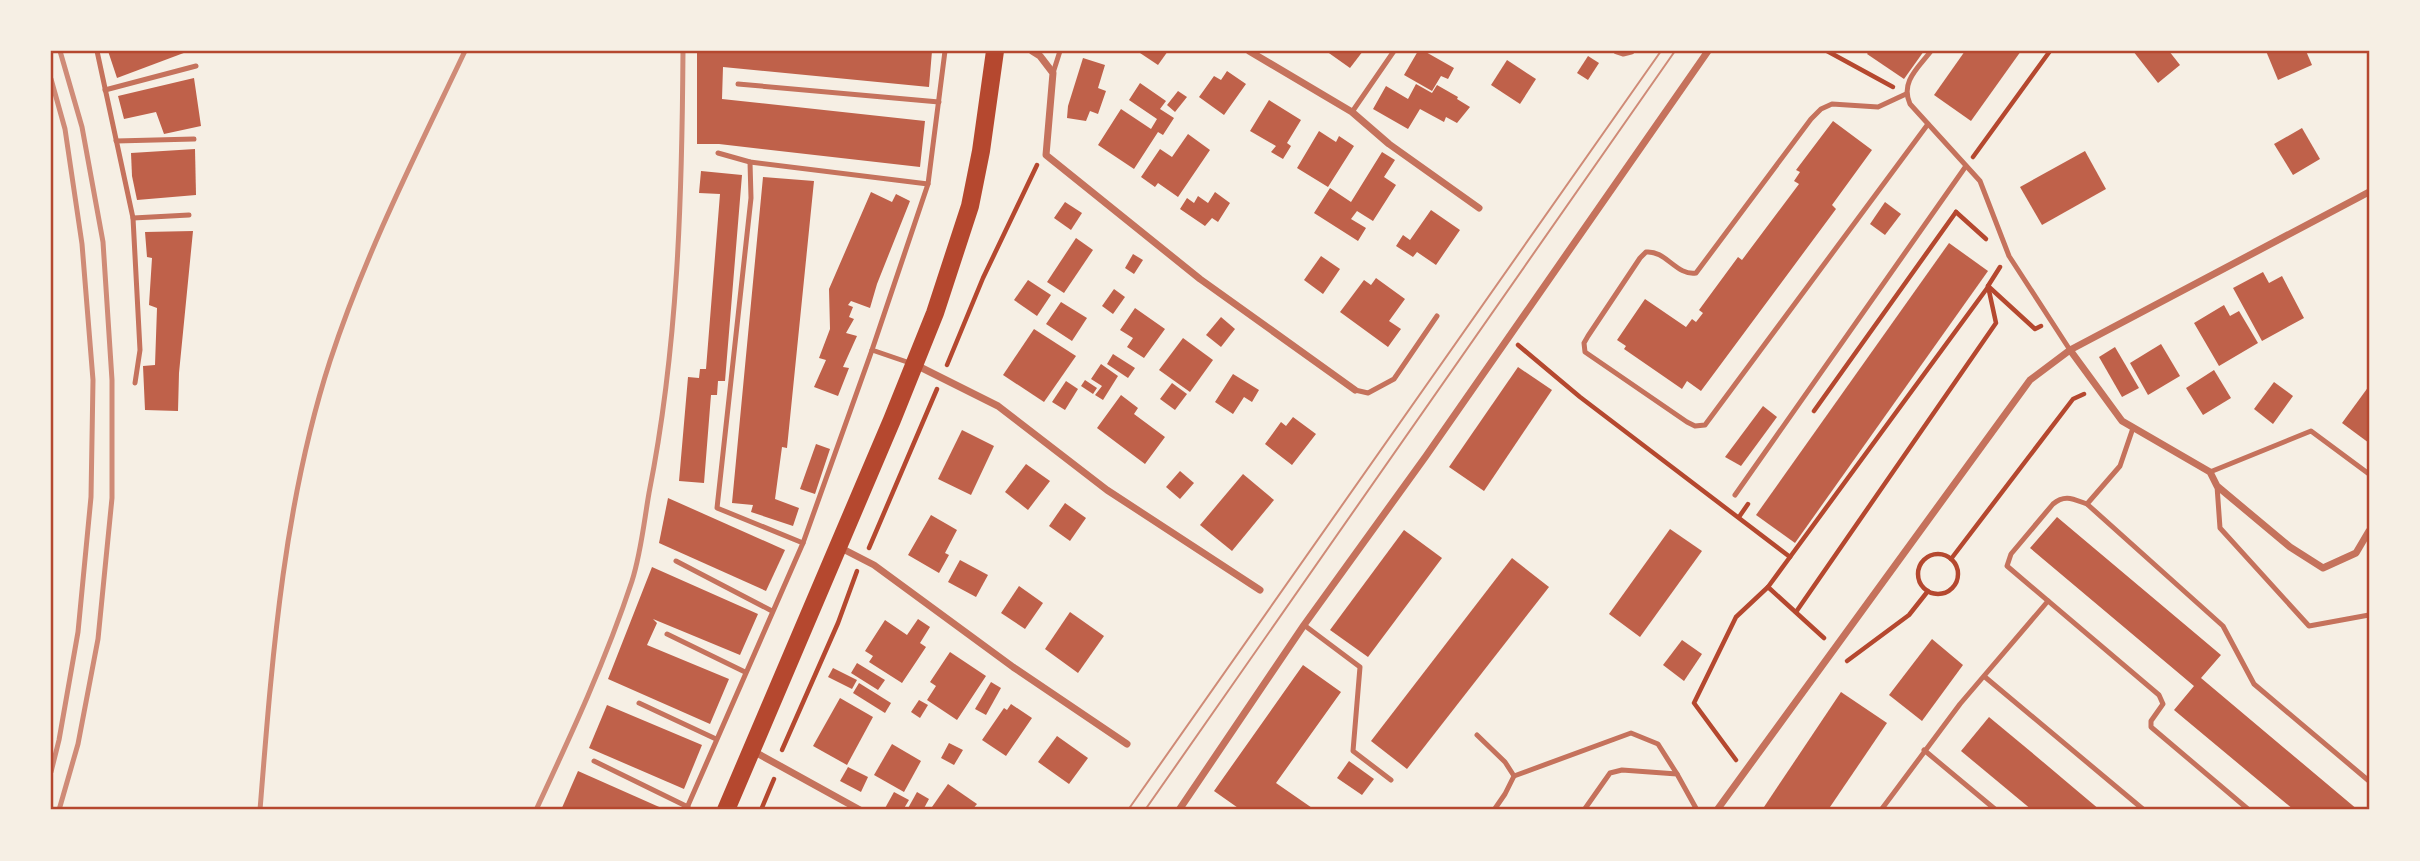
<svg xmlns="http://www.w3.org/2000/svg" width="2420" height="861" viewBox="0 0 2420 861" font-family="'Fira Sans',sans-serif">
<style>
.building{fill:#bf614a}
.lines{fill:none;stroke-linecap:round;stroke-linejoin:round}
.path{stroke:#b5482f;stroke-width:4.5}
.service{stroke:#c5725c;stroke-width:5}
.minor{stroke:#c5725c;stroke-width:7}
.primary{stroke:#b5482f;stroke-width:18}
.tram{stroke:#cf8b77;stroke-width:2}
.rail{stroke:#cf8b77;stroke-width:5}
.neatline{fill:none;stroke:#b5482f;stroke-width:2.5}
</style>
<rect width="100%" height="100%" fill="#f6efe4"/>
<g class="building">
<polygon points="108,51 189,51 117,78"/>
<polygon points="697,51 932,51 929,87 723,67 722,99 925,121 920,167 719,144 697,144"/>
<polygon points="1137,51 1168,51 1158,65"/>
<polygon points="1326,51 1363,51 1350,68"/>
<polygon points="1418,51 1424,51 1454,68 1448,79 1441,76 1432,91 1404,75"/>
<polygon points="1869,51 1924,51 1904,79 1867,54"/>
<polygon points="1965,51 2021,51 1971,121 1934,95"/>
<polygon points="2133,51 2169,51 2180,65 2158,83"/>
<polygon points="2266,51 2306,51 2312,65 2278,80"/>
<polygon points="1588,56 1599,63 1588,80 1577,73"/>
<polygon points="1083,58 1105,65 1098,88 1106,91 1098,114 1090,111 1086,121 1067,118 1068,106"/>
<polygon points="1507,60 1536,79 1520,104 1491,85"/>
<polygon points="1227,71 1246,84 1224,115 1199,97 1214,76 1221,80"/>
<polygon points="194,78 201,126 164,134 156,112 124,119 118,96"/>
<polygon points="1140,83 1166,101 1160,109 1174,118 1163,135 1158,132 1134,169 1098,145 1121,109 1151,129 1157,119 1129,100"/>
<polygon points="1416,84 1432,93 1437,85 1458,97 1457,99 1470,107 1457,123 1446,117 1444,122 1420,109 1408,129 1373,109 1386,86 1408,99"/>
<polygon points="1178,91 1187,97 1175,112 1167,105"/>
<polygon points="1269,100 1301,120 1287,143 1291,146 1283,159 1271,152 1276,146 1250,131"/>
<polygon points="1833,121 1872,150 1832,205 1836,209 1701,391 1687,381 1682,389 1624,349 1626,346 1617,340 1645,299 1686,327 1692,319 1696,322 1703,313 1699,310 1738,257 1742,260 1799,184 1794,181 1800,172 1796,170"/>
<polygon points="2302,128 2320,159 2293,175 2274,144"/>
<polygon points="1319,131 1336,142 1339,136 1354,146 1328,187 1297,168"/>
<polygon points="1188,134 1210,150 1178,197 1158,183 1155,187 1141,177 1160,149 1172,157"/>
<polygon points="195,149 196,195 137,200 132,176 131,153"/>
<polygon points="2085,151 2106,189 2042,225 2020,187"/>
<polygon points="1382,152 1395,160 1384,177 1396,185 1373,221 1357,211 1351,219 1366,228 1358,241 1314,213 1330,188 1351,202"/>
<polygon points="701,171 742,175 725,381 718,381 717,395 711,395 704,483 679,481 688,377 699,378 700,369 706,369 720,194 699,193"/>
<polygon points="763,177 814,181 787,448 782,447 775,499 799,508 793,526 751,512 753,505 732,503"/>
<polygon points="871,192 892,202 896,194 910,201 877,284 870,308 851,301 848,305 853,307 849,317 854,319 846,333 857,336 843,367 849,368 838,396 814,387 826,360 819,358 830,329 829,289"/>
<polygon points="1215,192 1230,203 1218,222 1212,218 1205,226 1180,209 1187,198 1194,203 1198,196 1208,203"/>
<polygon points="1065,202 1082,213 1071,230 1054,218"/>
<polygon points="1885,202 1901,214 1885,235 1870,224"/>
<polygon points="1431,210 1460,230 1436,265 1417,252 1413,257 1396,246 1403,235 1410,240"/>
<polygon points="193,231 179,373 178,411 145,410 143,366 155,365 157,308 149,305 152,258 147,257 145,232"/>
<polygon points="1076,238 1093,250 1064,293 1047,282"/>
<polygon points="1949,243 1988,271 1795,543 1756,515"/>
<polygon points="1133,254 1143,260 1134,274 1125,268"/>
<polygon points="1321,256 1340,269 1323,294 1304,280"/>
<polygon points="2263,272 2269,283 2282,276 2304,318 2262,341 2233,288"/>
<polygon points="1376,278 1405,299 1389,321 1401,329 1388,347 1340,312 1364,280 1371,285"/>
<polygon points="1028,280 1051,295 1037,316 1014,300"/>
<polygon points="1114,289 1125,297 1113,314 1102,306"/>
<polygon points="1061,302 1087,318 1072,341 1046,324"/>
<polygon points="2224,305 2230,316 2239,311 2258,343 2219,366 2194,323"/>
<polygon points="1135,308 1165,329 1144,358 1127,347 1133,338 1120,330"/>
<polygon points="1221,317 1235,329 1221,347 1206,335"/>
<polygon points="1034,329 1076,356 1044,402 1003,375"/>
<polygon points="1183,338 1213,360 1190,392 1159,370"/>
<polygon points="2161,344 2180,376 2148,395 2130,363"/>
<polygon points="2115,347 2139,388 2122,397 2099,357"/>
<polygon points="1113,354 1135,368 1128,378 1107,364"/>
<polygon points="1101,364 1118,376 1103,400 1095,395 1102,386 1091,379"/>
<polygon points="1518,367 1552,390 1484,491 1449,467"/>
<polygon points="2214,370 2231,398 2203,415 2186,388"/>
<polygon points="1233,374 1259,390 1252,402 1244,397 1233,414 1215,402"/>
<polygon points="1085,380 1097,388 1093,394 1081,386"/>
<polygon points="1066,381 1078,389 1065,410 1052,402"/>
<polygon points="2274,382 2293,396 2273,424 2254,409"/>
<polygon points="1172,383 1187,394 1175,410 1160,399"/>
<polygon points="2369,386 2369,443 2342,423"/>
<polygon points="1121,395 1138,408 1134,414 1165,437 1145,464 1097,428"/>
<polygon points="1763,406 1777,417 1741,466 1725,457"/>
<polygon points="1293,417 1316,434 1292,465 1265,444 1281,422 1286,426"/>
<polygon points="962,430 994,446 971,495 938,479"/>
<polygon points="816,444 830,449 815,494 800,489"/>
<polygon points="1026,464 1050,481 1028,510 1005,492"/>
<polygon points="1180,471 1194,483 1180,499 1166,487"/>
<polygon points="1243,474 1274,500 1232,551 1200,525"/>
<polygon points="668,498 785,550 766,591 659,543"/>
<polygon points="1065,503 1086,518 1070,541 1049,526"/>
<polygon points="931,515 957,530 945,553 949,555 939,573 908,555"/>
<polygon points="2057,517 2221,655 2201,678 2358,810 2294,810 2174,710 2194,686 2030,548"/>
<polygon points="1670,529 1702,551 1640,637 1609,614"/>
<polygon points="1404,530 1442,558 1368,657 1330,630"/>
<polygon points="1512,558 1549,587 1407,769 1371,741"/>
<polygon points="960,560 988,575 976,597 948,582"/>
<polygon points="652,567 758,614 740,655 653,619 657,623 647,645 729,679 710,724 608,679"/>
<polygon points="1019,586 1043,603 1025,629 1001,613"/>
<polygon points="1070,612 1104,636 1078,673 1045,649"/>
<polygon points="918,619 930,627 920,643 926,647 902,683 869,662 873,656 865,651 885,620 907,635"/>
<polygon points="1932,639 1963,665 1922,721 1889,695"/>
<polygon points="1682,640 1702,654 1684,681 1663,665"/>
<polygon points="950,652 986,676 957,720 927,700 936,686 930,682"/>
<polygon points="857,663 885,680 878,690 851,673"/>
<polygon points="1303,665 1341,692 1276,783 1315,810 1241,810 1214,791"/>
<polygon points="833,668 857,680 852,689 828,677"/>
<polygon points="991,682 1001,688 986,715 975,709"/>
<polygon points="859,683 891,703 885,713 853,693"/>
<polygon points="1841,692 1887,723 1828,810 1768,810 1764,807"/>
<polygon points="840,698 873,717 847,765 813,746"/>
<polygon points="919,700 928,705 920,718 911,712"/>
<polygon points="1011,704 1032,718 1006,756 982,740 1004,708 1007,710"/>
<polygon points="607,705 702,745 684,789 589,748"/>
<polygon points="1989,717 2030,751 2100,810 2032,810 1961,751"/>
<polygon points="1057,736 1088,758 1069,784 1038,762"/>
<polygon points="949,743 963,750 954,765 941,758"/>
<polygon points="892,744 921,761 904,792 874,775"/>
<polygon points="1349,761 1374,779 1362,795 1337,778"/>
<polygon points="848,767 868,777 861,792 840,781"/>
<polygon points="578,771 666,810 561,810"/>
<polygon points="948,784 977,804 972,810 936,810 932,807"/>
<polygon points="894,792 909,800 903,810 884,810"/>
<polygon points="917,792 929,799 923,810 907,810"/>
</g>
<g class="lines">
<g class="path">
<polyline points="1827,51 1893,87"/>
<polyline points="1973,157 2050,51"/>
<polyline points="1956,212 1986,239"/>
<polyline points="2000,267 1988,286 2035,329 2041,326"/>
<polyline points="1518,345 1580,397 1790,557 1768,587 1736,617 1694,703 1736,760"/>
<polyline points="947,365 983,278 1037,165"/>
<polyline points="1814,411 1956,212"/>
<polyline points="1739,517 1748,504"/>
<polyline points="869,548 937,389"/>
<circle cx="1938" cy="574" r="20"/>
<polyline points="1790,557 1988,287"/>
<polyline points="1951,559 2073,399 2084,394"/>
<polyline points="1768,587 1824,638"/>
<polyline points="1796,612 1996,323 1988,286"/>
<polyline points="1847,661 1909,615 1928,591"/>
<polyline points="782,750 838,623 857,571"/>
<polyline points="761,810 774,779"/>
</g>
<g class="service">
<polyline points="97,51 133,218 140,350 135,383"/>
<path d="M1931,51C1918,68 1900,82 1910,104L1980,181L2009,256L2070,350"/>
<polyline points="1053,73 1060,51"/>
<polyline points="738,84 939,102"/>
<polyline points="105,90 196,66"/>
<path d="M1906,94L1878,107L1832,104L1821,109L1811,119L1696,273C1676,276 1666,250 1646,252L1640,258L1588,336L1584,343L1585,352L1687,422L1695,426L1705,425L1928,124"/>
<polyline points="1352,112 1394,51"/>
<polyline points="116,141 194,139"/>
<polyline points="718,153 750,162 928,184"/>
<polyline points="750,162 751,198 717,508 803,543"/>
<polyline points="133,218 189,215"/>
<polyline points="910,363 872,350 928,184 945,51"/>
<polyline points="1355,390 1368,393 1394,379 1437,316"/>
<polyline points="2133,428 2120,466 2087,504 2223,626 2254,684 2369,781"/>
<polyline points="2210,472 2311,431 2369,474"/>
<polyline points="2217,486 2220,528 2309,626 2369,615"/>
<polyline points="1735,495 1966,166"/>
<path d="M2087,504C2073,499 2065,494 2053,504L2011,554L2007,566L2159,695L2163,704L2151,721V727L2249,810"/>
<polyline points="676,561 772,611"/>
<polyline points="1304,625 1360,667 1353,751 1391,780"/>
<polyline points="667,634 745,672"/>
<polyline points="1985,677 2144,810"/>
<polyline points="639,703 716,739"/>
<polyline points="1477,735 1505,762 1514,776 1505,794 1494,810"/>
<polyline points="1924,750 1996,810"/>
<polyline points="594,761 688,807"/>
<polyline points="1514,776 1631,733 1658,744 1677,774"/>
<polyline points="686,810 803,543 872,350"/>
<polyline points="1584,810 1610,773 1622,770 1677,774 1697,810"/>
<polyline points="1881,810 1960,704 2048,601"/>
</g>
<g class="minor">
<polyline points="1032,51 1040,56 1053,73 1046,155 1200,279 1355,390"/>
<polyline points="1249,51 1352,112 1389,144 1479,208"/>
<polyline points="1617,51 1623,53 1631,51"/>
<polyline points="2070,350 2122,421 2210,472 2217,486 2290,547 2323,568 2356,553 2369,531"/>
<polyline points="916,365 998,406 1107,490 1260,590"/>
<polyline points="839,547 874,565 1013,667 1127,744"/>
<polyline points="753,751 860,810"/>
<polyline points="1179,810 1304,625 1426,456 1708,51"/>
<polyline points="1717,810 2030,380 2070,350 2369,192"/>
</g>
<polyline class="primary" points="726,810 892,420 935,313 970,206 981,151 995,51"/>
<g class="tram">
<polyline points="1128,810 1661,51"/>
<polyline points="1145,810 1675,51"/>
</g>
<g class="rail">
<polyline points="51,79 65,129 82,244 93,380 91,497 78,632 59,740 51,772"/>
<polyline points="59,810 78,744 98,639 112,498 112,380 103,242 82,127 60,51"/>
<path d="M260,810C272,660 283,506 330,361C365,254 417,152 465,51"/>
<path d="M536,810C571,735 606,660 632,581C641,553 644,522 649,493C678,347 682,199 683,51"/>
</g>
</g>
<rect width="2420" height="861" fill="none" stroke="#f6efe4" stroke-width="105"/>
<rect x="52" y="52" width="2316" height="756" class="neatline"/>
</svg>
